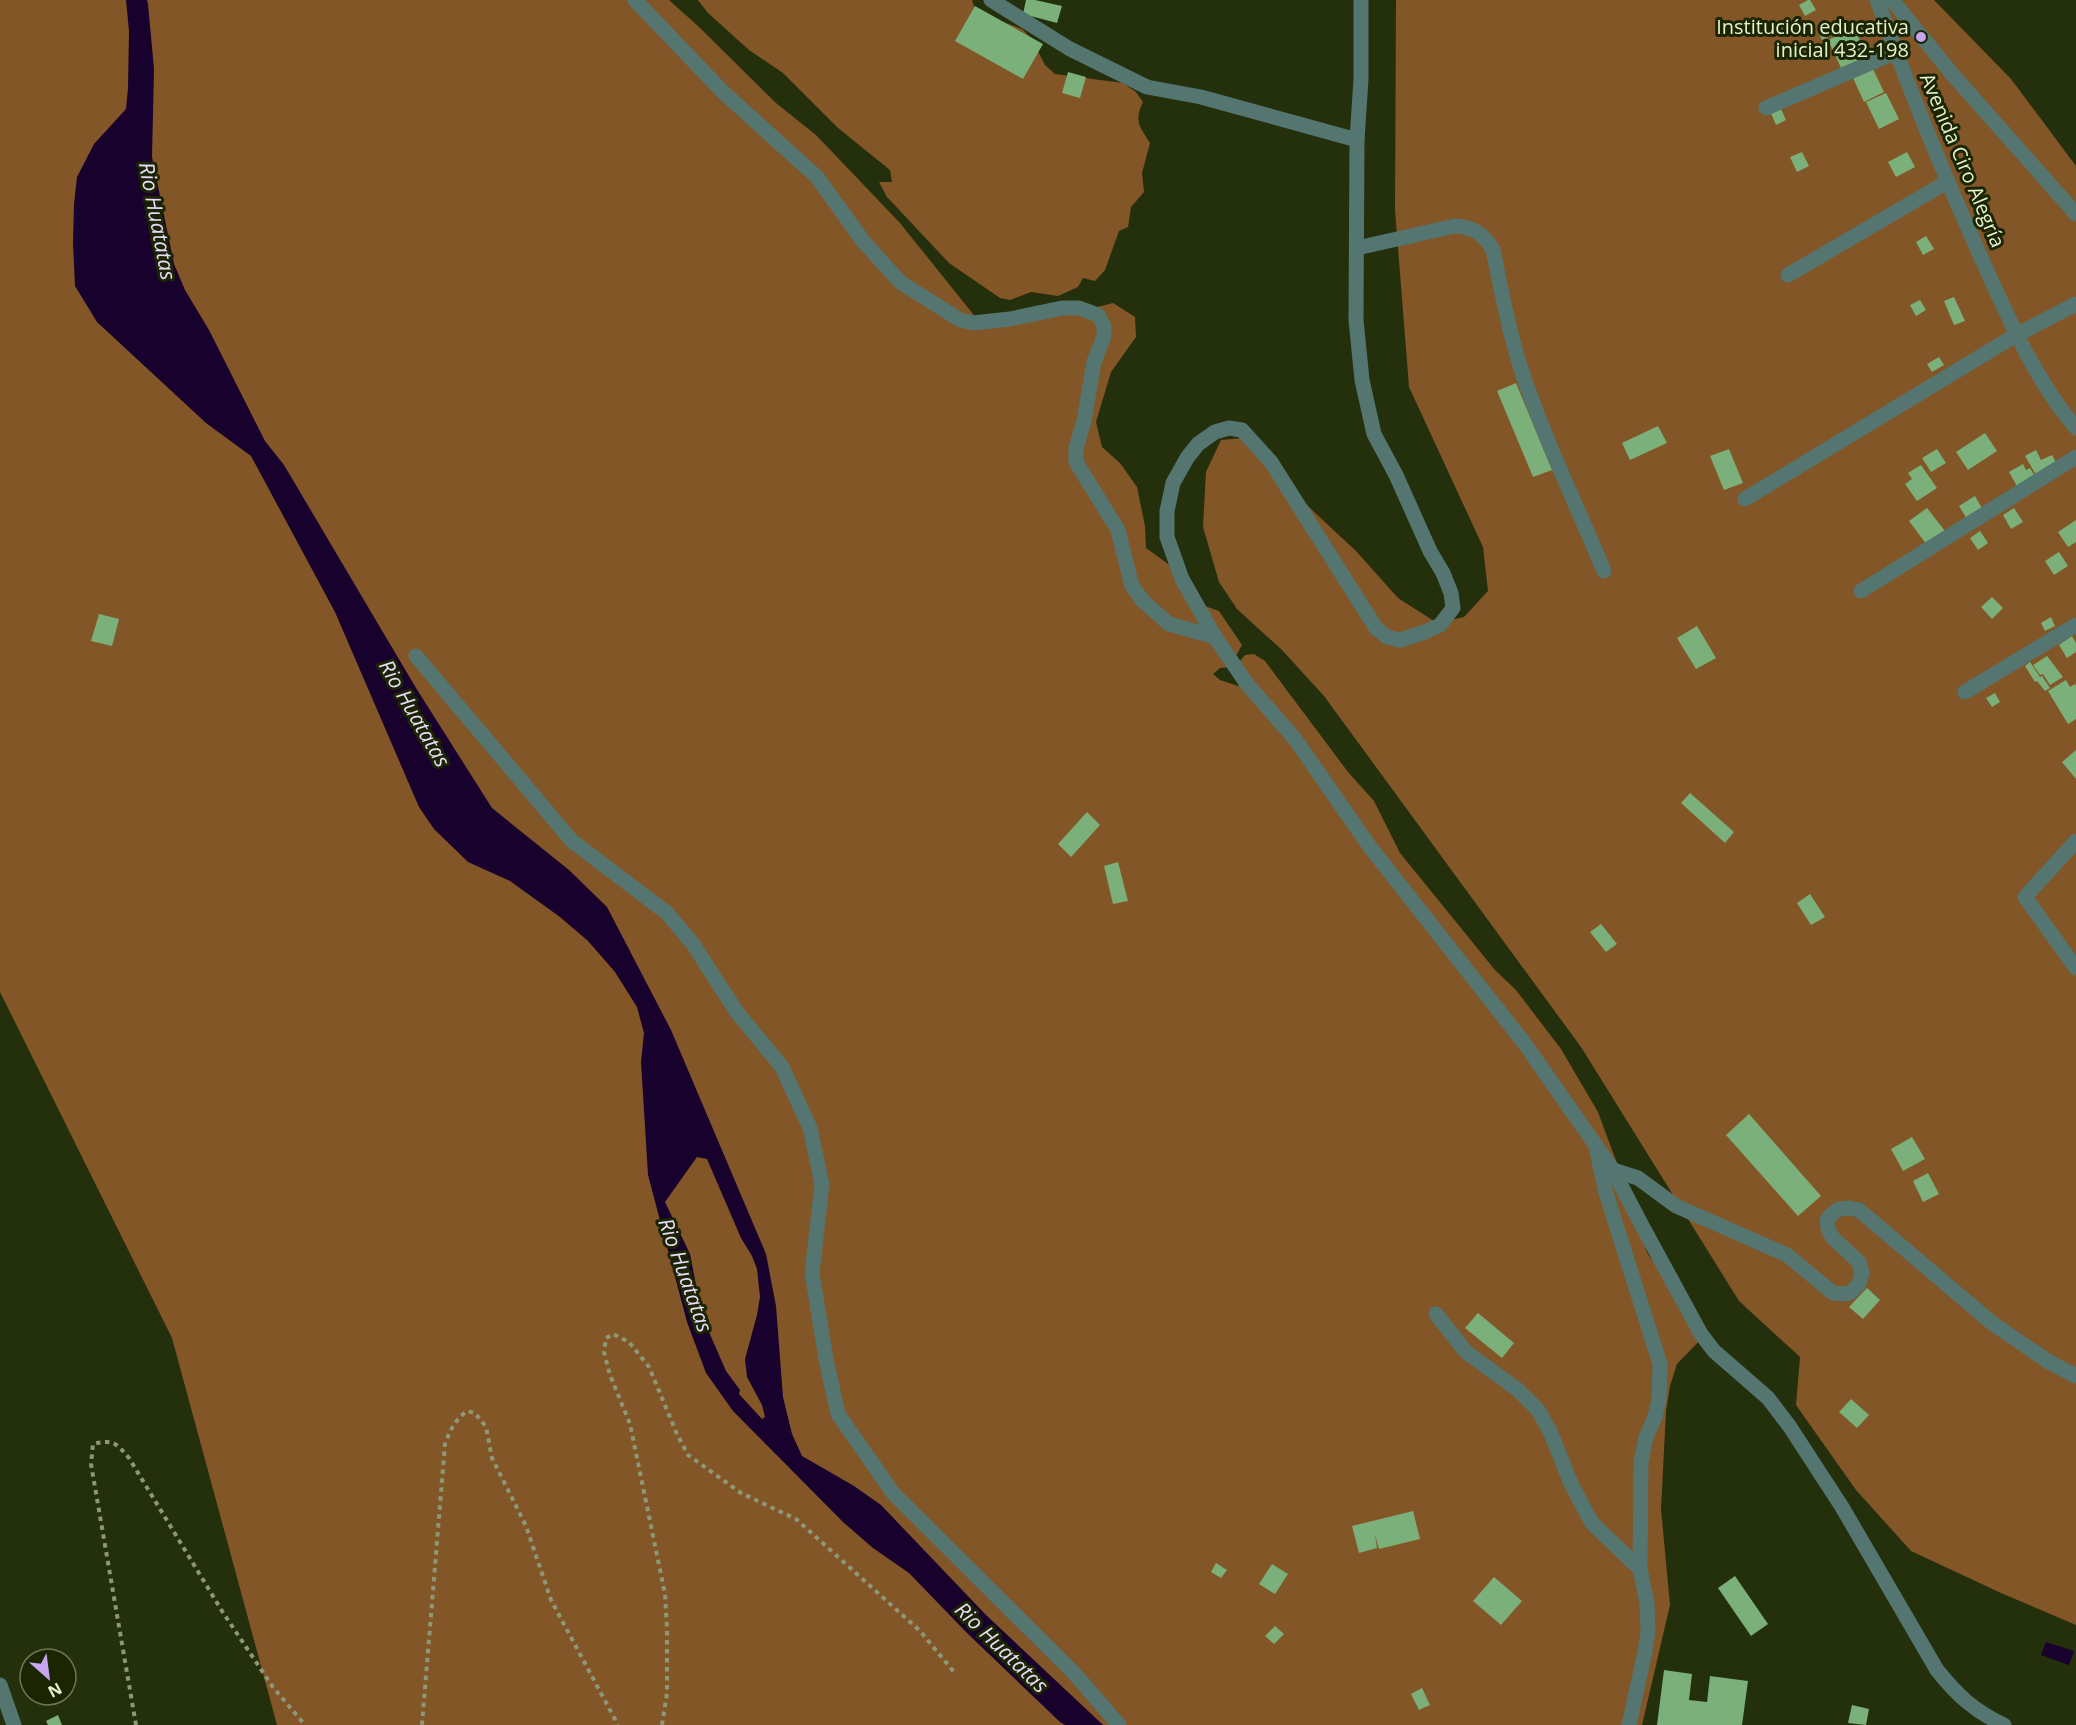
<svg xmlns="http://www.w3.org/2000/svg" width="2076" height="1725" viewBox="0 0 2076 1725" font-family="'Open Sans',sans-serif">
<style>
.forest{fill:#835628}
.water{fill:#19012d;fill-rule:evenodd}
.building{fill:#7bb07a}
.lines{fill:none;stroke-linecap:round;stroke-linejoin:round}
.path{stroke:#8d9976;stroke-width:4;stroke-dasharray:4.5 4.5;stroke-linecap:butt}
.minor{stroke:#547570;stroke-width:15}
.poi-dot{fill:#c6a6f0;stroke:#1b2502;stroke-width:2}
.labels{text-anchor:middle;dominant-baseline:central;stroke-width:6;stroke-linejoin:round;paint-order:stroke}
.poi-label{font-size:20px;fill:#e5f2cf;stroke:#1b2502;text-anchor:end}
.street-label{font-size:20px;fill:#e5f2cf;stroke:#1b2502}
.water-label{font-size:21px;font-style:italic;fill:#eadcfd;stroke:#1b2502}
</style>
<rect width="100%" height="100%" fill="#242f0b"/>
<g class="forest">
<path d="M0,0H669L698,26L776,103L816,135L900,223L977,319L1097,307L1113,303L1135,317L1136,337L1111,372L1096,422L1102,447L1120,463L1137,487L1145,526L1146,548L1182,574L1199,604L1219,611L1242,645L1230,667L1220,668L1213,674L1220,680L1238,686L1242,679L1240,661L1245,655L1254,654L1265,661L1348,772L1374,801L1400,853L1495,970L1516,990L1561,1049L1598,1112L1642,1231C1644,1242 1645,1256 1656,1263L1703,1337L1677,1364L1670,1386L1666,1411L1661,1509L1670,1605L1642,1725H277L172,1338L0,992Z"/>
<path d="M698,0H972L976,12L1022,29L1031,38L1045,65L1055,74L1123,83L1136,92L1143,102C1134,122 1139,125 1150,143L1142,173L1144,192L1131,207L1128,227L1119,231L1105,270L1095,281L1083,278L1078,287L1058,296L1031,292L1010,300L1000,298L949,263L887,197L879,182H892L890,170L838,128L783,73L749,50L708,13Z"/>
<polygon points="1396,0 1934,0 2011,79 2076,166 2076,1625 2001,1593 1911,1551 1856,1490 1796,1405 1800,1357 1739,1301 1581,1047 1324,696 1282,650 1237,609 1219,582 1203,527 1206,472 1221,440 1243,438 1313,511 1356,551 1398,598 1437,623 1464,617 1488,591 1483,547 1409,387 1395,210"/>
</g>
<g class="water">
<path d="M126,0H147L148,4L154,69L152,157L174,264L185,290L209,330L265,441L284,465L416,688L492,808L569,870L607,907L671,1030L766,1254L776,1306L783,1397L792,1434L802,1456L854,1486L881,1505L986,1615L1103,1725H1065L1060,1722L967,1633L909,1573L873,1548L843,1522L733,1411L706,1373L687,1322L648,1175L641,1062L644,1033L637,1007L615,972L588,941L560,917L510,881L468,862L434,829L419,807L335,612L251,456L206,423L97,322L75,286L73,243L74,204L77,177L94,144L126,109L128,88L129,31ZM697,1157L707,1159L741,1238L752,1256L757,1269L760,1297L757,1315L745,1359L747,1377L762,1405L765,1417L762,1419L739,1394L740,1390L726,1371L702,1316L690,1254L665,1202Z"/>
<polygon points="2046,1642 2074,1651 2069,1665 2041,1655"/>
</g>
<g class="building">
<polygon points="1026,0 1035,0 1062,6 1057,23 1023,14"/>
<polygon points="1808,0 1810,0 1816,10 1805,16 1799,5"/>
<polygon points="975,6 1043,44 1023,79 955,41"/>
<polygon points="1832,24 1836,33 1822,40 1818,31"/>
<polygon points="1854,28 1868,57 1842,70 1828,40"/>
<polygon points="1873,69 1884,92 1864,102 1853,78"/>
<polygon points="1068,72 1086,77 1080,98 1062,93"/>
<polygon points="1886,93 1899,119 1879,129 1866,102"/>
<polygon points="1781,109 1786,120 1776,125 1771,113"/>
<polygon points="1802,152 1809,166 1797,172 1790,157"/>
<polygon points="1907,152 1915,167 1896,177 1888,162"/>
<polygon points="1926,236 1934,249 1923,255 1916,242"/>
<polygon points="1954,297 1965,321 1954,325 1944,301"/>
<polygon points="1920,300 1926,310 1916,316 1910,305"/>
<polygon points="1939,357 1944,365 1932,372 1927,364"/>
<polygon points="1516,383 1552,470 1533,477 1497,391"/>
<polygon points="1658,426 1667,443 1630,460 1622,443"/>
<polygon points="1985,433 1997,451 1968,470 1956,452"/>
<polygon points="1729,449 1743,483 1724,490 1710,456"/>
<polygon points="1937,449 1946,463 1931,472 1922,458"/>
<polygon points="2036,450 2041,460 2052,455 2057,464 2036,475 2025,456"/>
<polygon points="2023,464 2026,470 2030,468 2036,478 2018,488 2009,472"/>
<polygon points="1921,465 1937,488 1917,501 1905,484 1912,479 1908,473"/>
<polygon points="1975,496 1983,510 1967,519 1959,506"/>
<polygon points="1927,508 1945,531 1927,545 1909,521"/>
<polygon points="2014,508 2023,522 2011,529 2003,515"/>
<polygon points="2076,520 2076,542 2068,547 2058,532"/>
<polygon points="1980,531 1988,543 1978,550 1970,538"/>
<polygon points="2059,552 2068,566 2054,575 2045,561"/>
<polygon points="1992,597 2003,608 1992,619 1981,607"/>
<polygon points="99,614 119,619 112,646 91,641"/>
<polygon points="2051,617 2055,626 2045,631 2041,623"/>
<polygon points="1697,626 1716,658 1696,669 1677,638"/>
<polygon points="2072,636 2076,643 2076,652 2067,658 2059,645"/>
<polygon points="2047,656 2063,677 2050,685 2043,674 2040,675 2033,665"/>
<polygon points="2030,662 2040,677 2042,676 2050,688 2045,691 2037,681 2035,682 2025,666"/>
<polygon points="2066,680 2070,687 2075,684 2076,686 2076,719 2068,724 2048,691"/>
<polygon points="1995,693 2000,702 1992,707 1986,698"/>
<polygon points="2076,750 2076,779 2062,762"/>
<polygon points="1690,793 1734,832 1725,843 1681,803"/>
<polygon points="1087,812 1100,825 1071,857 1058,844"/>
<polygon points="1118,862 1128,901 1113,904 1104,866"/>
<polygon points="1810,894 1825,917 1811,925 1797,903"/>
<polygon points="1601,924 1617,944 1606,952 1590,932"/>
<polygon points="1749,1114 1821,1196 1798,1216 1726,1135"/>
<polygon points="1912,1137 1925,1159 1903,1171 1891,1149"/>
<polygon points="1928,1173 1939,1194 1923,1202 1913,1181"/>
<polygon points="1867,1288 1880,1300 1863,1319 1849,1307"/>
<polygon points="1478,1313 1514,1343 1502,1358 1465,1328"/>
<polygon points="1851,1399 1869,1415 1857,1428 1839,1412"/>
<polygon points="1413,1511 1420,1539 1379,1549 1375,1535 1377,1548 1359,1553 1352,1526"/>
<polygon points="1216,1563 1227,1570 1221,1578 1211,1572"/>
<polygon points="1272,1564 1288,1574 1275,1594 1259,1584"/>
<polygon points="1735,1576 1768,1624 1751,1636 1718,1588"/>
<polygon points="1494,1577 1522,1601 1501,1625 1473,1601"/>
<polygon points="1275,1626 1284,1634 1274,1644 1265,1636"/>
<polygon points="1664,1670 1692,1674 1689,1700 1707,1702 1710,1676 1748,1681 1742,1725 1657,1725"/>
<polygon points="1422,1688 1430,1705 1419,1710 1411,1694"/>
<polygon points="1852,1705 1869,1709 1866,1725 1848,1723"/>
<polygon points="58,1715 62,1725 48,1725 46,1721"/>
</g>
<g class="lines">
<g class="path">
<path d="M136,1725L91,1464L93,1444C114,1439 116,1443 129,1458L222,1611L272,1686L305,1725"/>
<path d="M422,1725L445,1444C450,1430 455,1420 467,1411L475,1413L486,1427L492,1458L526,1526L551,1600L618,1725"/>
<polyline points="662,1725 667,1693 667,1630 665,1594 630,1424 610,1375 604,1352 606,1338 613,1334 629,1342 649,1367 677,1434 688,1455 741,1493 796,1519 920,1631 954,1672"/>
</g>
<g class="minor">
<polyline points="635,0 723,92 817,177 863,241 900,282 960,320 973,323 1010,319 1062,308 1079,308 1098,315 1104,326 1104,336 1094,362 1084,421 1076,448 1076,462 1118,530 1132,586 1143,601 1169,624 1215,637"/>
<polyline points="991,0 1070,49 1147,87 1201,97 1357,140"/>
<path d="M1361,0V79L1357,140L1356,320L1362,380L1374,434L1396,475L1430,551L1443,573L1451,593L1453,608L1440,625L1425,632L1400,640L1387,637L1376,628L1271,462L1242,430L1229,428L1215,432L1198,444L1187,458L1173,483L1167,511V537L1182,579L1215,637L1247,684L1295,739L1370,847L1525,1044L1613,1170L1640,1222L1701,1334L1714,1351L1768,1398L1790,1427L1842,1507L1937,1670C1957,1695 1974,1711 2004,1725"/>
<path d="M1877,0C1909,89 1944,176 1983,262C2009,319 2035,380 2076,428"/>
<polyline points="1892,0 1953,75 2076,214"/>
<polyline points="1766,108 1896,52"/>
<path d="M1357,248L1455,226C1473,227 1484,234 1493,250C1501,289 1508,328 1520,366C1543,436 1576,504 1604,571"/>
<polyline points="1788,275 1947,182"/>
<polyline points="1745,499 2016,335 2076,304"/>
<polyline points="1861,591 2076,457"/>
<polyline points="416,656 572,841 667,913 693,944 736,1011 782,1067 810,1128 822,1184 812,1273 826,1359 838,1414 893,1493 1073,1672 1119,1725"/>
<polyline points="1965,692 2076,625"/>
<polyline points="2076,841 2025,897 2076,968"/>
<polyline points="1597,1152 1606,1193 1660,1364 1659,1399 1655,1417 1646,1437 1641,1462 1640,1569 1647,1603 1648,1631 1645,1652 1629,1725"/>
<polyline points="1613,1170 1638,1178 1676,1206 1787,1255 1833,1293 1846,1294 1851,1292 1859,1284 1862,1273 1859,1262 1833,1238 1828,1229 1827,1220 1831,1215 1839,1209 1849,1208 1859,1210 1992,1323 2049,1362 2076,1376"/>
<polyline points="1436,1314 1466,1352 1518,1390 1538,1410 1550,1431 1572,1486 1592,1523 1640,1569"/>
<polyline points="0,1685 14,1725"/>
</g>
</g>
<circle class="poi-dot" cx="1921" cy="37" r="6"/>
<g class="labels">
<g class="poi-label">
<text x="1909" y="26">Institución educativa<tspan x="1909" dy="23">inicial 432-198</tspan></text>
</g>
<g class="street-label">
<text transform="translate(1963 160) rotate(67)">Avenida Ciro Alegría</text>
</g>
<g class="water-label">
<text transform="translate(158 221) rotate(79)">Rio Huatatas</text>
<text transform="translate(415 713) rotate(60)">Rio Huatatas</text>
<text transform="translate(686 1275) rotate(70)">Rio Huatatas</text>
<text transform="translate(1002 1647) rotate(44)">Rio Huatatas</text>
</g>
</g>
<g transform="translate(48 1677) rotate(152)"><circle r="28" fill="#1b2502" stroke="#6c7754" stroke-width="1.5"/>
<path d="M0-4.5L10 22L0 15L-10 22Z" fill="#c6a6f0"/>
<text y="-9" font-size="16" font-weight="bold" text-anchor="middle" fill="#e5f2cf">N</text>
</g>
</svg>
